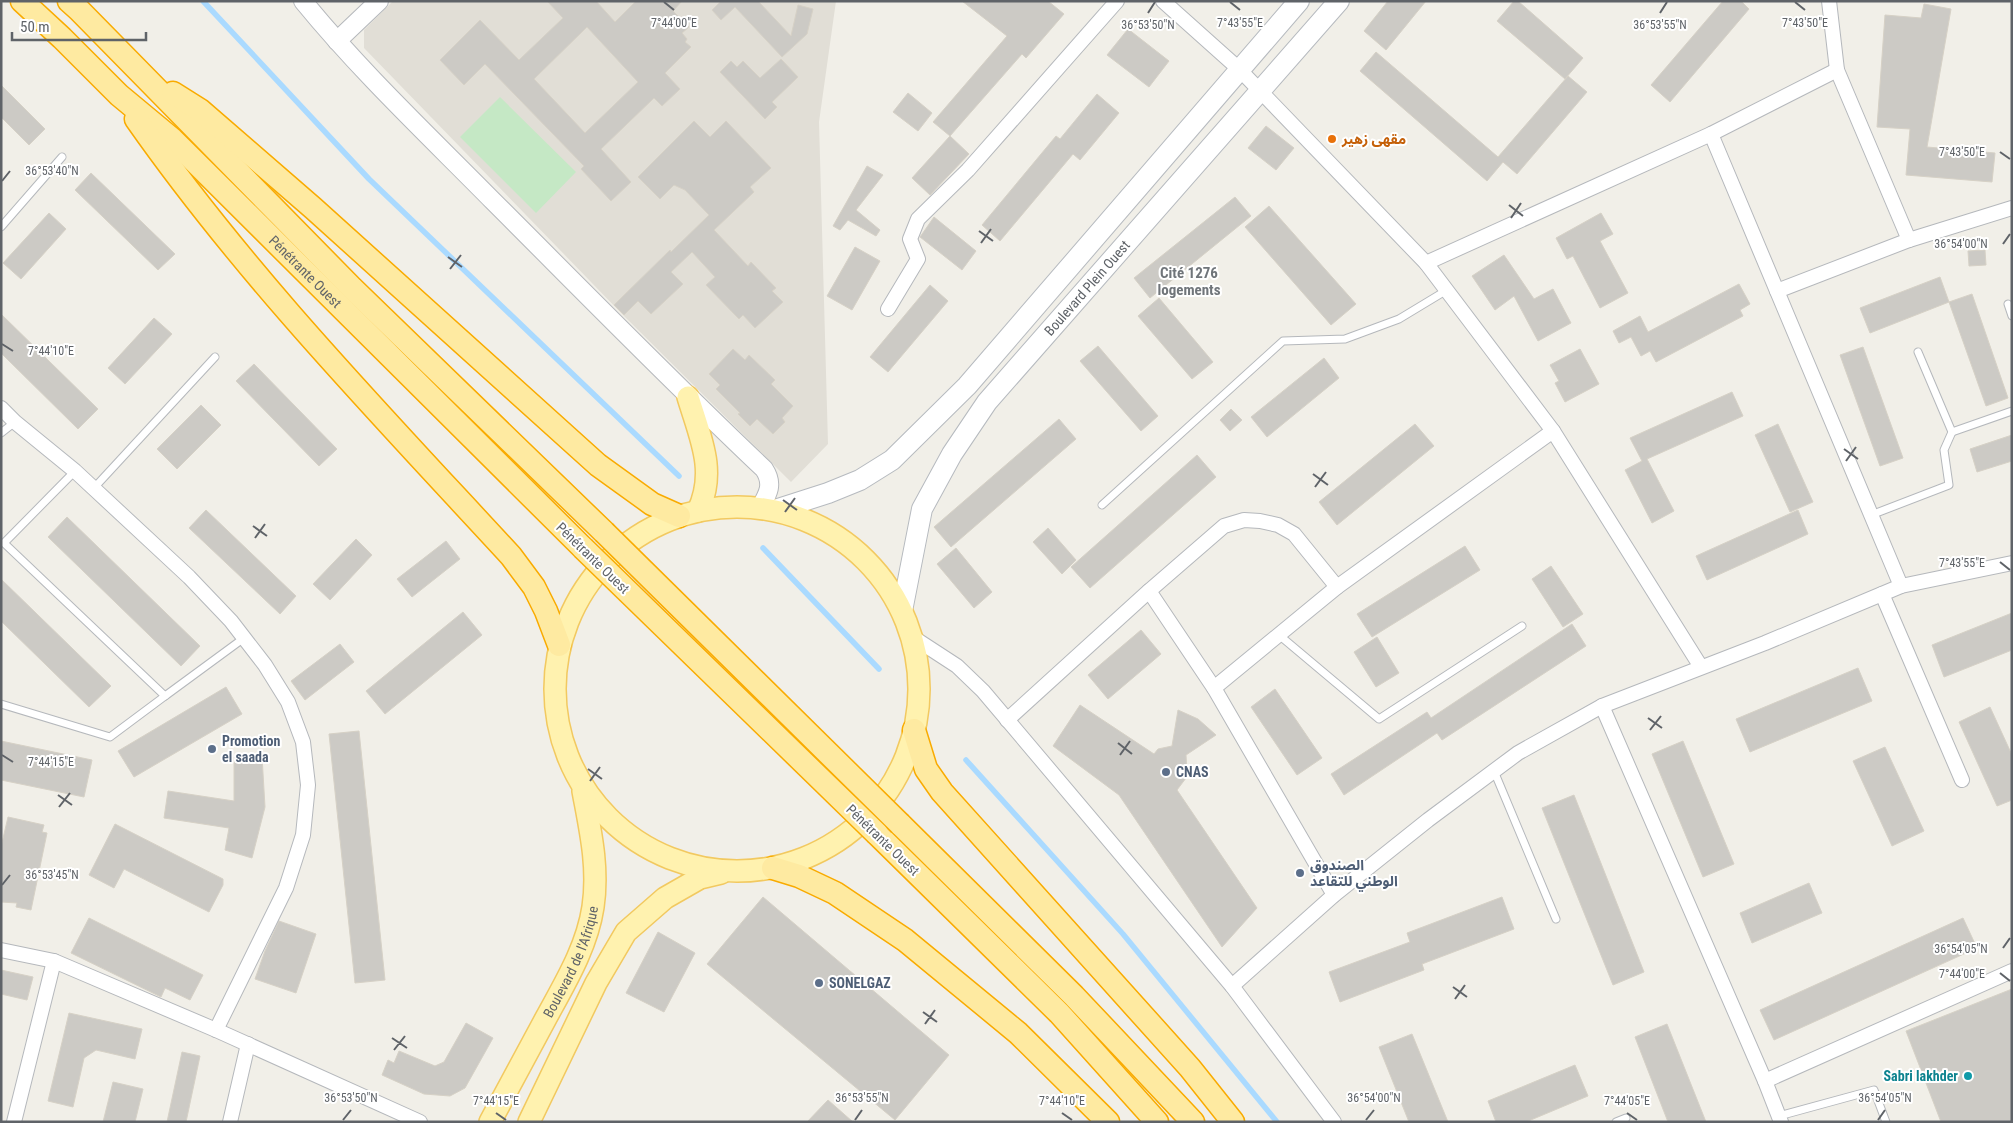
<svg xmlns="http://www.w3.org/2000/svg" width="2013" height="1123" viewBox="0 0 2013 1123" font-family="'Roboto Condensed','Noto Sans Arabic',sans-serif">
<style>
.education{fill:#e1ded6}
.green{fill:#c5e8c5}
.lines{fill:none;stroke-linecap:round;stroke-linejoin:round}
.stream{stroke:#aadaff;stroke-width:5.5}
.building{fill:#cccac5;stroke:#d6d1c6;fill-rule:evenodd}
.service-casing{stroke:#b5b8bc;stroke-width:9}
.minor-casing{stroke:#b5b8bc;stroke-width:16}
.tertiary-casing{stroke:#b5b8bc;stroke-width:20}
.secondary-casing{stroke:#b6babf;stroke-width:22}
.primary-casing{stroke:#f2c960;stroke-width:24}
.trunk-casing{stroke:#f9ab00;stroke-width:25}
.service{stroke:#fff;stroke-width:7}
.minor{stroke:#fff;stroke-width:14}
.tertiary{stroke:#fff;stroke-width:18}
.secondary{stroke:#fff;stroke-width:20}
.primary{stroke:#fff2af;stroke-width:21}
.trunk{stroke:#feeaa1;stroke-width:22}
.trunk-bridge-casing{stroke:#f9ab00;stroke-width:25;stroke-linecap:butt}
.trunk-bridge{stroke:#feeaa1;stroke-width:22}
.ticks{fill:none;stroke:#5f6368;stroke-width:2}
.food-dot{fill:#e8710a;stroke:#fff;stroke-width:2}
.service-dot{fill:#5c6f8a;stroke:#fff;stroke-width:2}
.culture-dot{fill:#0f9aa8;stroke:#fff;stroke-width:2}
.labels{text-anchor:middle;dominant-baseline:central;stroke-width:4;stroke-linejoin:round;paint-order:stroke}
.food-label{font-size:14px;font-weight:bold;fill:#c56008;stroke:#fff;text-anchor:start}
.street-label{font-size:14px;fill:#5f6368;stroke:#fff}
.service-label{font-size:14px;font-weight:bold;fill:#4e5e75;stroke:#fff;text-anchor:start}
.culture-label{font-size:14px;font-weight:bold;fill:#0d838f;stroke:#fff;text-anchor:end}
.neighbourhood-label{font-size:15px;font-weight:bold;fill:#70757a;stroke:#fff}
.ticks-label{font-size:12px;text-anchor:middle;fill:#5f6368;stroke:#fff;stroke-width:4;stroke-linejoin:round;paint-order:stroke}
</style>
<rect width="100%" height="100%" fill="#f1efe8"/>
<polygon class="education" points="393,1 836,1 819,122 828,444 791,482 623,315 364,48 364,30"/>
<polygon class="green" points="500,97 576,172 536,213 460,137"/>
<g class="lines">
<g class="stream">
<polyline points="203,1 369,179 679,476"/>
<polyline points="763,548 879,669"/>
<polyline points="966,760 1123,934 1277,1122"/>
</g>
</g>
<g class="building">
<path d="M547,1H596L615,22L636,1H682L673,11L689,27L682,33L687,39L685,42L691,47L665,73L680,89L662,106L654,98L601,149L631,182L611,201L581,169L584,166L485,64L464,85L440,60L480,20L519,60L563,18ZM587,27L638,82L585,133L534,79Z"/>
<polygon points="721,1 758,1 791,36 798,5 813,9 807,34 782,57 735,7 721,20 712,10"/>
<polygon points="962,1 1048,1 1064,14 1026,58 1022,54 950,136 933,122 1007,36"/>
<polygon points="1388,1 1426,1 1386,50 1364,31"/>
<polygon points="1514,1 1518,1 1583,58 1565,79 1497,21"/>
<polygon points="1723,1 1741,1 1749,9 1670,102 1651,85"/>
<polygon points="1924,4 1951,9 1927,147 1995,153 1992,182 1906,175 1910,129 1877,127 1885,15 1921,18"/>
<polygon points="1128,29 1169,61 1149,87 1107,55"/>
<polygon points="1376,52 1498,157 1568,76 1587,92 1517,174 1503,162 1487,181 1360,71"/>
<polygon points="781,59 798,77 772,102 777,107 765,119 720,72 731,61 737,67 743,61 760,78"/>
<polygon points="1,85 45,129 29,145 1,117"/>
<polygon points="908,93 932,113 918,131 893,112"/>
<polygon points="1097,94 1119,113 1080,160 1073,154 1000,241 982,225 1056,136 1060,139"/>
<polygon points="694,121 710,137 726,121 771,168 750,187 754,192 714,230 748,266 751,262 776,288 772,291 783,302 755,328 743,315 739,319 706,285 715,277 692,252 671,272 683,284 651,314 638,301 624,315 614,305 670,250 671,252 709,215 685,190 674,185 660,199 638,177"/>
<polygon points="1266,126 1294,148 1276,170 1248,148"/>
<polygon points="950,136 969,154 930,195 912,178"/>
<polygon points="867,166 883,175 856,210 880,230 876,236 848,220 840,230 833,226"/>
<polygon points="91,173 175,254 158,270 75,190"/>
<polygon points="1235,197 1251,216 1150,298 1134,278"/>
<polygon points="1269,206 1356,304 1331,325 1245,227"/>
<polygon points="49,213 66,229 21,279 3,263"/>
<polygon points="1601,213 1613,234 1600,241 1628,293 1600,308 1573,256 1567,259 1556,238"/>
<polygon points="934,217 976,251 962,270 920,237"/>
<polygon points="855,247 880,261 852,310 827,296"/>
<polygon points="1985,250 1986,265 1969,266 1968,251"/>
<polygon points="1504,255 1534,299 1553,289 1571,323 1538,341 1514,296 1495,310 1472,276"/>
<polygon points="1940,277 1949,302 1870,333 1860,308"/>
<polygon points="1739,284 1750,304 1740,310 1743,316 1656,362 1650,351 1641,356 1631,337 1619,343 1613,331 1640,316 1648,332"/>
<polygon points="930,285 948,301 888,372 870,357"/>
<polygon points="1972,294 2008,398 1986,406 1949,302"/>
<polygon points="1159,298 1213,362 1192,379 1138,316"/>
<polygon points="1,314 98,409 78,429 1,353"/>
<polygon points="154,318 172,334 125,384 108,368"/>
<polygon points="1098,346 1158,416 1141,431 1080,361"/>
<polygon points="1863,347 1903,458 1880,466 1840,355"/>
<polygon points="733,349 745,360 749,355 775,380 771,384 793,406 782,418 785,422 773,434 757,419 750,426 738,414 740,413 716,389 720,385 709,374"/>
<polygon points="1580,349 1599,384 1565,402 1555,383 1559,381 1550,365"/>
<polygon points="1324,358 1339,378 1267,437 1251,417"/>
<polygon points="254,364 337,449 319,466 236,381"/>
<polygon points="1732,392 1743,416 1647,459 1674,511 1652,523 1625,470 1642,461 1630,438"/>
<polygon points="201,405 221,425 177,469 157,449"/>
<polygon points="1231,409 1242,420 1230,431 1220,420"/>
<polygon points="1059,419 1076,439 951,547 934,527"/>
<polygon points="1415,424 1434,446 1337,525 1319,502"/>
<polygon points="1778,424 1813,502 1790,512 1755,435"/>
<polygon points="2012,435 2012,461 1977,472 1970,449"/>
<polygon points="1197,455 1216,477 1090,588 1071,567"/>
<polygon points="206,510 296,596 280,614 189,528"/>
<polygon points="1798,510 1808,534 1707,580 1696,556"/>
<polygon points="67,517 200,646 181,666 48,537"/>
<polygon points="1048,528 1076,560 1062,574 1033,542"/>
<polygon points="356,539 372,555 330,600 313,584"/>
<polygon points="446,541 460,559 412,597 397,579"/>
<polygon points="1465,546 1480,570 1372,637 1357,614"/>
<polygon points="956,548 992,592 974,608 937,564"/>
<polygon points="1551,566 1583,614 1563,627 1532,579"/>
<polygon points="1,579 111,686 89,707 1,621"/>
<polygon points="463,612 482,635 385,714 366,691"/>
<polygon points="2012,613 2012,650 1944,677 1932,645"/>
<polygon points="1572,624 1586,646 1442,740 1437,733 1344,795 1331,774 1427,712 1431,718"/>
<polygon points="1141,630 1161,654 1108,699 1088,675"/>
<polygon points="1377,637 1399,673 1376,687 1354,652"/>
<polygon points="340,644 354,662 305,700 291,681"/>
<polygon points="1858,668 1872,701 1750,752 1736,719"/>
<polygon points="226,687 242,714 134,777 118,751"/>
<polygon points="1275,689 1322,758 1297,775 1251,707"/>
<polygon points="1080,705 1154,754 1158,749 1172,746 1178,710 1198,719 1216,735 1186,755 1187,771 1186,778 1177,790 1257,908 1222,947 1119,795 1053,746"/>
<polygon points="1990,707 2012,755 2012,800 1997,806 1959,722"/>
<polygon points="359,731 385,980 355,983 329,734"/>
<polygon points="1,741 92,760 84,797 1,780"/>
<polygon points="1683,741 1734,864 1703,877 1652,754"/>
<polygon points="1885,747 1924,831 1892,846 1853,761"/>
<polygon points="262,756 265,807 252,858 225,850 229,828 164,818 168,791 234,801 234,757"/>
<polygon points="1574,795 1644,972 1613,985 1542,808"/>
<polygon points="8,817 44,825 42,832 47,833 31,910 16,907 17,903 1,902 1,847"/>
<polygon points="115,824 223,879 223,885 209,912 124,869 114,888 89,875"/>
<polygon points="1809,883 1822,913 1752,943 1740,913"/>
<polygon points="763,897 949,1055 895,1120 707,964"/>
<polygon points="1502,897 1514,929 1422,964 1424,970 1340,1002 1329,972 1410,942 1407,933"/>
<polygon points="89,918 203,975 190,1000 165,988 161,997 71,953"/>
<polygon points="1963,918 1977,948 1774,1040 1760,1010"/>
<polygon points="279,921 316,934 296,993 255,979 265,951"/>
<polygon points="658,932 695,953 664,1012 626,993"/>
<polygon points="1,970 33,977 27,1000 1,994"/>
<polygon points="2012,989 2012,1122 1941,1122 1906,1031"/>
<polygon points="69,1013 142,1029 135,1059 96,1050 84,1058 73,1107 48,1101"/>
<polygon points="466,1023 493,1038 465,1088 450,1096 424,1094 382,1075 388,1060 394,1063 399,1051 435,1066 444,1062"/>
<polygon points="1667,1024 1706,1122 1668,1122 1635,1037"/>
<polygon points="1412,1034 1448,1122 1409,1122 1379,1047"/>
<polygon points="182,1052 200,1056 186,1122 167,1122"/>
<polygon points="1575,1065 1588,1096 1526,1122 1496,1122 1488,1101"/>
<polygon points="113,1082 143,1089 135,1122 103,1122"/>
<polygon points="828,1100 853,1122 807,1122"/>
</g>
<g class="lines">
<defs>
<g id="service">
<polyline points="1,227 62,157"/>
<polyline points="2008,304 2012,316"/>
<polyline points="1952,432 2012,411"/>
<polyline points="1,433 15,422"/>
<polyline points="75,471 4,543 165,696 244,638"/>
<polyline points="94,488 215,357"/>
<polyline points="1102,505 1283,341 1345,339 1399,319 1447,290"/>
<polyline points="1871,515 1949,485 1944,450 1952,432 1918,352"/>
<polyline points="1279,635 1379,719 1522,626"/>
<polyline points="1,704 110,737 165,696"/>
<polyline points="1494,771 1556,919"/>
<polyline points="1779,1116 1874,1090 1886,1122"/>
<polyline points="1616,1122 1626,1118"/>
</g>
<g id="minor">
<polyline points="1163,1 1239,69 1426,263 1553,431 1701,667"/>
<polyline points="1829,1 1837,70 1909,240"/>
<polyline points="1711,134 1901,586"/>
<polyline points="1426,263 1711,134 1837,70"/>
<polyline points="1777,291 1909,240 2012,208"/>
<polyline points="888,309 918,259 910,239 918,219 968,170 1117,1"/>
<polyline points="1,408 15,422 75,471 189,577 231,621 265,665 288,702 303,742 308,785 303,835 286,888 216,1030"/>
<polyline points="1149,591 1214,688 1334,895"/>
<polyline points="1882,594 1962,780"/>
<polyline points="911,636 957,666 983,691 1232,986 1334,1122"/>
<polyline points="1214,688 1337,587 1553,431"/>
<polyline points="1602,706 1765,1081 1781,1122"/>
<polyline points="1007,720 1149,591 1224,526 1244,520 1260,521 1278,525 1294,534 1337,587"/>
<polyline points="1,950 54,961 216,1030 420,1122"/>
<polyline points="1232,986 1334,895 1428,820 1518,753 1602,706 1765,643 1901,586 2012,563"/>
<polyline points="1765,1081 2012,971"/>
<polyline points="14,1122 54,961"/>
<polyline points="230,1122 248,1044"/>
</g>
<g id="tertiary">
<path d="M303,1C361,72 429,136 493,201C583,291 672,382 764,469C774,484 768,494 760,508"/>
<polyline points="337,41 379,1"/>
</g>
<g id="secondary">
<polyline points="775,510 828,493 860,480 892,460 967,386 1299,1"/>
<path id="s1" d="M902,611L922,509L952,454L987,402L1339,1"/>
</g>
<g id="primary">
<path d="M688,397C700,437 717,471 698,511"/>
<circle cx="737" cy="689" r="182"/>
<path id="s2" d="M490,1122C509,1087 527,1053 546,1018C565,983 587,947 593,907C599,867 590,829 583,791"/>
<polyline points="529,1122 596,983 626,932 665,898 700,878 721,873"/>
</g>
<g id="trunk">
<path id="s3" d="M22,1L62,38L119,95L172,139L583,548"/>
<polyline points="69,1 79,10 352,288 604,532"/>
<polyline points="173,93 200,110 313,208 598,465 652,504 679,516"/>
<path d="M136,119C246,276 381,415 511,556L534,587L546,611L559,645"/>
<polyline points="914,730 926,769 942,792 1190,1068 1233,1122"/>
<polyline points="900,824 1074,996 1193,1122"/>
<polyline points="877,834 1059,1013 1157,1122"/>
<polyline points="773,868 799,876 835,893 905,940 1018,1033 1108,1122"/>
</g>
</defs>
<use href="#service" class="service-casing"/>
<use href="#minor" class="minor-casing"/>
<use href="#tertiary" class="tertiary-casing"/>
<use href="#secondary" class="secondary-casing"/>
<use href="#primary" class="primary-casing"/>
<use href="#trunk" class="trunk-casing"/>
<use href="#service" class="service"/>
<use href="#minor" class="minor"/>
<use href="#tertiary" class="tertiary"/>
<use href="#secondary" class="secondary"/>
<use href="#primary" class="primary"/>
<use href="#trunk" class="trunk"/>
<defs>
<g id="trunk-bridge">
<polyline points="604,532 900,824"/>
<polyline points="583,548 877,834"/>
</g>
</defs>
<use href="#trunk-bridge" class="trunk-bridge-casing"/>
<use href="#trunk-bridge" class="trunk-bridge"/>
</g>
<path class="ticks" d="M664,2L674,10M1230,2L1240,10M1795,2L1805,10M1148,13L1155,2M1660,13L1667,2M2000,152L2010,159M2,181L10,171M1509,205L1523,216M1511,218L1521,203M979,231L993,241M981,243L991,229M2003,244L2010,234M448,257L462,267M450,269L461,255M2,344L13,351M1844,449L1858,459M1846,461L1856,447M1313,474L1328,485M1315,487L1326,472M783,500L797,510M785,512L795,498M253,526L267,536M255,538L265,524M2000,562L2010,570M1648,718L1662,728M1650,730L1661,716M1118,743L1132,754M2,755L13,762M1120,755L1130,741M588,769L602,779M590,781L600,767M58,795L72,805M59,807L70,793M2,885L10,875M2003,948L2010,938M2000,973L2010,981M1453,987L1467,997M1455,999L1465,985M923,1012L937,1022M925,1024L935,1010M392,1038L407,1048M394,1050L405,1036M496,1113L506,1120M1062,1113L1072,1120M1627,1113L1637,1120M343,1120L351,1110M855,1120L862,1110M1366,1120L1374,1110M1878,1120L1885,1110"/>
<circle class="food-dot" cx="1332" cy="139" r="5"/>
<g class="service-dot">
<circle cx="212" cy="749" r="5"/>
<circle cx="1166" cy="772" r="5"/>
<circle cx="1300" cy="873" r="5"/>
<circle cx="819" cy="983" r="5"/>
</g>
<circle class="culture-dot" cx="1968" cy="1076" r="5"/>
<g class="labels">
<g class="food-label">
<text x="1342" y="139">مقهى زهير</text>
</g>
<g class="street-label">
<text stroke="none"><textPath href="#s3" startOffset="392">Pénétrante Ouest</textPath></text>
<text stroke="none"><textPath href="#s1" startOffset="381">Boulevard Plein Ouest</textPath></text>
<text transform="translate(593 558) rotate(44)">Pénétrante Ouest</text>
<text transform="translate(883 840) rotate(44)">Pénétrante Ouest</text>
<text stroke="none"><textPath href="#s2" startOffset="180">Boulevard de l'Afrique</textPath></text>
</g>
<g class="service-label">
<text x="222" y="741">Promotion<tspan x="222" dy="16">el saada</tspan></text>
<text x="1176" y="772">CNAS</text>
<text x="1310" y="865">الصندوق<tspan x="1310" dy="16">الوطني للتقاعد</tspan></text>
<text x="829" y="983">SONELGAZ</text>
</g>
<g class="culture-label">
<text x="1958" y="1076">Sabri lakhder</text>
</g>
<g class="neighbourhood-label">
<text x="1189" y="273">Cité 1276<tspan x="1189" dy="17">logements</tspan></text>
</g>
</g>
<g class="ticks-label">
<text x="674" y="27">7°44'00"E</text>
<text x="1240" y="27">7°43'55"E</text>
<text x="1805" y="27">7°43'50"E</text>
<text x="1148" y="29">36°53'50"N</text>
<text x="1660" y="29">36°53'55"N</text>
<text x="1962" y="156">7°43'50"E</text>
<text x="52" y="175">36°53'40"N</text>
<text x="1961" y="248">36°54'00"N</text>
<text x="51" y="355">7°44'10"E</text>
<text x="1962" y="567">7°43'55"E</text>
<text x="51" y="766">7°44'15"E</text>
<text x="52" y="879">36°53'45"N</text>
<text x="1961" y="953">36°54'05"N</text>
<text x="1962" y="978">7°44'00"E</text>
<text x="351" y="1102">36°53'50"N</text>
<text x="862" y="1102">36°53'55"N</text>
<text x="1374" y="1102">36°54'00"N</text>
<text x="1885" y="1102">36°54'05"N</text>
<text x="496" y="1105">7°44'15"E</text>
<text x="1062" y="1105">7°44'10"E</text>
<text x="1627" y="1105">7°44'05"E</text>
</g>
<rect width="2013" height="1123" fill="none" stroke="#5f6368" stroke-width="5"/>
<path d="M12 32v8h134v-8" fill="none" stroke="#5f6368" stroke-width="2.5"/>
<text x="20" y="32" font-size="15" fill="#5f6368" stroke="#ffffff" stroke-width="4" paint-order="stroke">50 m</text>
</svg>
